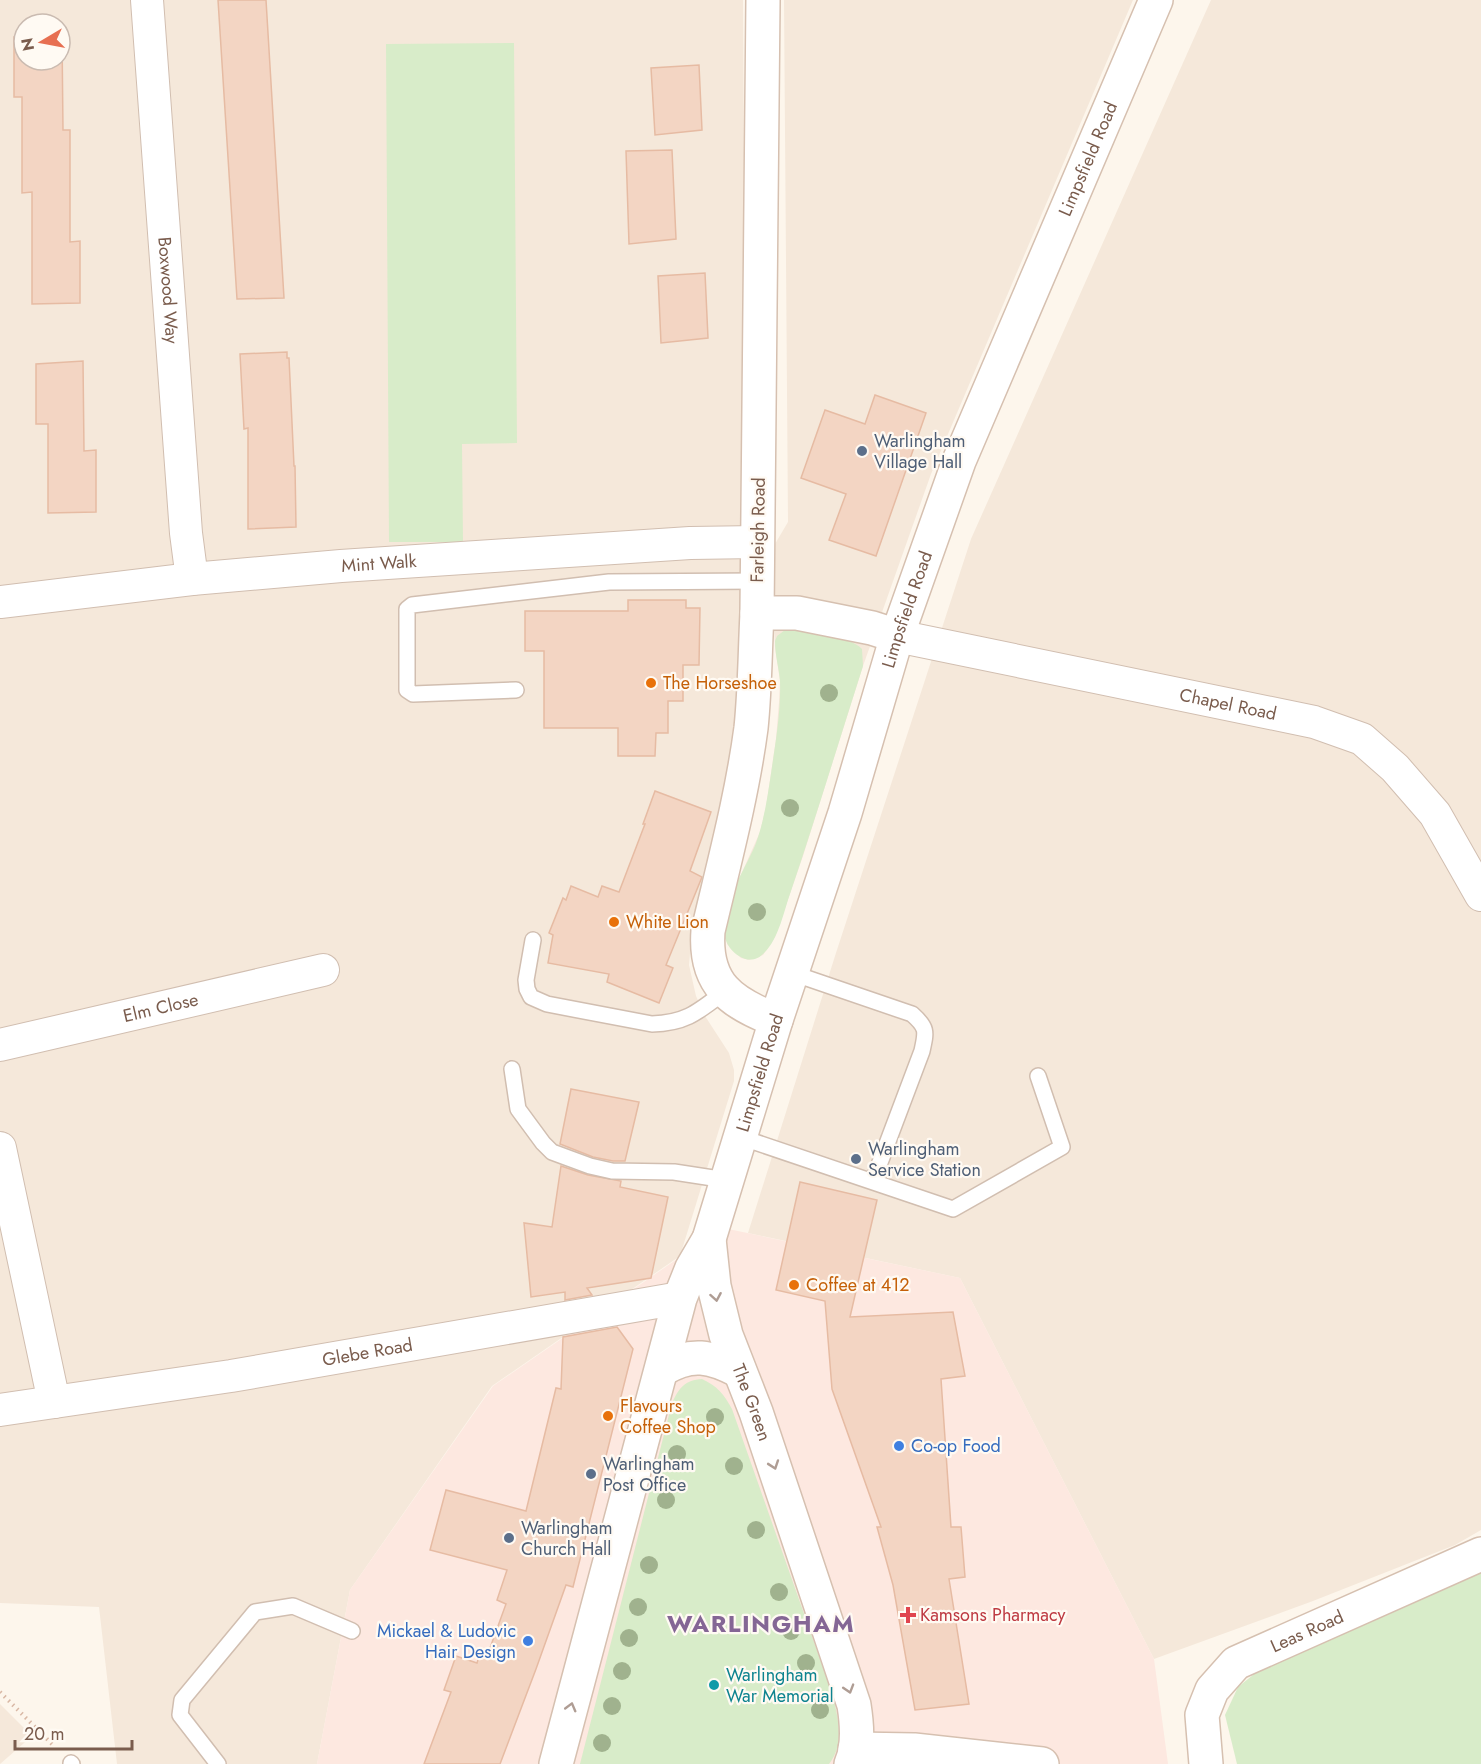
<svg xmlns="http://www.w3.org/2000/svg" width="1481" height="1764" viewBox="0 0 1481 1764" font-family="Jost,sans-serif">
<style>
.residential{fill:#f5e8da;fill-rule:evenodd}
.commercial{fill:#fde8e0}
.green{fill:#d8ecc9}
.building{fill:#f3d5c3;stroke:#e6bba3;stroke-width:1.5}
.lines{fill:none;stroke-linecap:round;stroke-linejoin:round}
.lane-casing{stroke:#d1beb0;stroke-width:18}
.street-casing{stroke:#d1beb0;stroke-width:34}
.secondary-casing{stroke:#d6c0b0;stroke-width:36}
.path{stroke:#d9b8a5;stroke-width:4;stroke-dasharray:1.5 4.5;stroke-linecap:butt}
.lane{stroke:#fff;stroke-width:15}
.street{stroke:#fff;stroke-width:32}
.secondary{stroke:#fff;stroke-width:33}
.tree{fill:#a0b28e}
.oneway{stroke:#af9d94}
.service-dot{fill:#5c6f8a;stroke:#fffaf3;stroke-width:2}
.food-dot{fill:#e8710a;stroke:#fffaf3;stroke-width:2}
.shop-dot{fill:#3f7fe0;stroke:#fffaf3;stroke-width:2}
.health-dot{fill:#e0444e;stroke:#fffaf3;stroke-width:2}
.culture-dot{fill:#0f9aa8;stroke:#fffaf3;stroke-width:2}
.labels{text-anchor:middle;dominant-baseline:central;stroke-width:4.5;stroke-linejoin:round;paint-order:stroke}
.street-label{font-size:18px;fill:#7a5c4d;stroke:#fffaf3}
.service-label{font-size:18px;fill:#4e5e75;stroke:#fffaf3;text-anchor:start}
.food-label{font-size:18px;fill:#c56008;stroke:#fffaf3;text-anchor:start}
.shop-label{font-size:18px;fill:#366cbe;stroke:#fffaf3;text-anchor:start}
.health-label{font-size:18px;fill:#be3a42;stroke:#fffaf3;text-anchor:start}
.culture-label{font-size:18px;fill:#0d838f;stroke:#fffaf3;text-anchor:start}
.district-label{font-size:24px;font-weight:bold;letter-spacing:1.5px;fill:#846695;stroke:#fffaf3}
</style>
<rect width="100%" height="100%" fill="#fdf6ec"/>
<g class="residential">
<path d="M0,0H743L745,324L739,682L729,773L691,942L689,965L696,996L705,1016L729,1053L734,1070V1081L680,1256L492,1386L350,1590L317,1764H117L99,1607L0,1603ZM24,24H60V60H24Z"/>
<polygon points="784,0 1133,0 931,474 863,666 803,856 775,937 763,955 749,960 741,958 727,944 727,906 760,832 766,807 776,739 779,702 780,681 775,648 773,598 775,544 788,522"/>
<polygon points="1211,0 1481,0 1481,1530 1455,1545 1313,1601 1154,1659 960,1278 748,1233 835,956 971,539"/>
<polygon points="0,1704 32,1736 0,1764"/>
</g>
<polygon class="commercial" points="714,1226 960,1278 1154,1659 1168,1764 317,1764 350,1590 493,1386 680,1257"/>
<g class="green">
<polygon points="514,43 517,443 462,444 463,542 389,542 386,44"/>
<path d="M785,630C802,629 851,636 862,649L863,666C839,741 816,817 791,891C784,910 779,939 764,953C753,965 739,959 730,948C709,920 746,870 756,843C765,818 768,793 772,767C776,739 781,710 780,681C779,668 775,655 775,641L777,636Z"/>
<path d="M702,1379C717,1386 724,1394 732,1409L833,1696C838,1719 845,1744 829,1764H580L672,1403C679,1388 685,1380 702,1379Z"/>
<polygon points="1481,1572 1481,1764 1237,1764 1225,1715 1238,1687 1263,1667"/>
</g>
<g class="building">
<polygon points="218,0 266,0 284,298 237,299"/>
<polygon points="60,35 62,35 63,130 70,130 70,242 80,241 80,303 32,304 32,192 22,193 22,97 14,97 14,37 24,36 24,60 60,60"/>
<polygon points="699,65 702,130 655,135 651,68"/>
<polygon points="672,150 676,239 629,244 626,151"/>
<polygon points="705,273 708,338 661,343 658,276"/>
<polygon points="287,352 287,358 289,358 294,466 295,466 296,527 248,529 248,428 244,429 240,354"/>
<polygon points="83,361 84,451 96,450 96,512 48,513 48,424 36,424 36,364"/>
<polygon points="875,395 926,413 876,556 829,540 846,494 801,478 825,410 865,424"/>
<polygon points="628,600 686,600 686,608 700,608 699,665 683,665 683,701 668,701 668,733 656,733 655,756 618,756 618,728 544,728 544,651 525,651 525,611 628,611"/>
<polygon points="655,791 711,812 690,871 702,877 666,965 673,968 659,1003 607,982 609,974 548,963 553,935 549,933 563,898 566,900 571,886 598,897 602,886 619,892 645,824 643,824"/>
<polygon points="571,1089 639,1102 625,1161 613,1161 593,1157 560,1144"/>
<polygon points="561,1166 588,1175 621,1181 620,1187 668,1197 651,1278 587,1288 592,1295 565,1300 565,1292 531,1297 524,1223 552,1227"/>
<polygon points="800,1182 877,1200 850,1317 953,1312 965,1376 941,1379 951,1527 961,1527 965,1577 949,1579 969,1704 915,1710 893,1585 877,1527 881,1527 832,1389 825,1301 776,1290"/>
<polygon points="617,1327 633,1349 573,1587 566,1585 536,1669 500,1764 424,1764 451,1692 444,1690 456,1656 477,1663 479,1656 486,1659 506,1604 497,1600 507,1570 430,1550 446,1490 526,1511 556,1388 561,1389 563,1337"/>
</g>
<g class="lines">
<defs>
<g id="lane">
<polyline points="516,690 413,694 407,690 407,609 412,605 609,582 758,581"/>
<path d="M533,940L526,980L527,989L531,997L547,1004L652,1024C686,1023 698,1012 724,992"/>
<path d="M792,973L912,1014C928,1028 926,1032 922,1051L873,1181"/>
<polyline points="512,1069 518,1109 543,1143 552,1152 590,1166 612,1171 674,1172 726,1180"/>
<polyline points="740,1137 953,1209 1062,1147 1038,1076"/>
<polyline points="71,1763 72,1764"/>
<polyline points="218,1764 180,1715 182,1700 255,1612 293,1606 352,1631"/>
</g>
<g id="street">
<path id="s1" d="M147,0L186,533L192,579"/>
<path id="s2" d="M0,602L192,579L341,566L690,543L758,542"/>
<path id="s3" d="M897,636L1314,722L1362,739L1395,768L1435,814L1481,895"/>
<path id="s4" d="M0,1045L323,970"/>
<polyline points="0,1148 54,1402"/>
<path id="s5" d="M0,1410L231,1376L680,1298"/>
</g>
<g id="secondary">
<path d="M763,0L757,613C755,651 755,690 751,728C742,796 724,863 708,931C704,984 731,1003 776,1020"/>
<polyline points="757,613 797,613 872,628 897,636"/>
<path id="s6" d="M709,1239L714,1286L726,1335L756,1412L854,1705C857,1724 859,1746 851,1764"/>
<path d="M663,1369C691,1352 711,1356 739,1371"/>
<polyline points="855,1749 914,1750 1042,1764"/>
<path id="s7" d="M556,1764L680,1298L692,1268L709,1239L776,1020L845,813L897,636L959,461L1156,0"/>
<path id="s8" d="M1206,1764L1202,1715L1212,1690L1236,1663L1481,1554"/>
</g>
</defs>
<use href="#lane" class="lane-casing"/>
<use href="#street" class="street-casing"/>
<use href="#secondary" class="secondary-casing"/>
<polyline class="path" points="0,1692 52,1744"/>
<use href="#lane" class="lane"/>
<use href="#street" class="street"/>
<use href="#secondary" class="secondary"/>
</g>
<g class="tree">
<circle cx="829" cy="693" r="9"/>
<circle cx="790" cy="808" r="9"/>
<circle cx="757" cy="912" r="9"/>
<circle cx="715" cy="1417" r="9"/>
<circle cx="677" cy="1454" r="9"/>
<circle cx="734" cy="1466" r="9"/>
<circle cx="666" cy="1500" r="9"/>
<circle cx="756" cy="1530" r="9"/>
<circle cx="649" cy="1565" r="9"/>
<circle cx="779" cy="1592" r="9"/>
<circle cx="638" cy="1607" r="9"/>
<circle cx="791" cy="1631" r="9"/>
<circle cx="629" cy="1638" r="9"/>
<circle cx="806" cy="1663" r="9"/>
<circle cx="622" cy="1671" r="9"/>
<circle cx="612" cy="1706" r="9"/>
<circle cx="820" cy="1710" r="9"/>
<circle cx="602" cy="1743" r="9"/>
</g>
<defs><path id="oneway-chevron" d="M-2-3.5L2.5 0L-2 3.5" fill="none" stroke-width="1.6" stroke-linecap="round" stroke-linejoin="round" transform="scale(1.5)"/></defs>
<g class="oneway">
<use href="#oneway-chevron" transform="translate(716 1297) rotate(80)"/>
<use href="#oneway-chevron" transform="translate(774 1465) rotate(71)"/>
<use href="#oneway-chevron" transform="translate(849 1689) rotate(73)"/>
<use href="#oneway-chevron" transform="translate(571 1707) rotate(-75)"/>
</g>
<g class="service-dot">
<circle cx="862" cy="451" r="6"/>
<circle cx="856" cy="1159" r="6"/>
<circle cx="591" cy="1474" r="6"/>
<circle cx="509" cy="1538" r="6"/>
</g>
<g class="food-dot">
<circle cx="651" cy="683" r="6"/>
<circle cx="614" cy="922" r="6"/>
<circle cx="794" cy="1285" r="6"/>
<circle cx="608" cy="1416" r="6"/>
</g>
<g class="shop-dot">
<circle cx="899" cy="1446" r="6"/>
<circle cx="528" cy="1641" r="6"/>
</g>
<path class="health-dot" d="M905 1606h6v6h6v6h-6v6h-6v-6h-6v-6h6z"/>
<circle class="culture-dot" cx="714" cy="1685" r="6"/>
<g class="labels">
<g class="street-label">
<text stroke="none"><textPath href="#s7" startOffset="1694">Limpsfield Road</textPath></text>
<text stroke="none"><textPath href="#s1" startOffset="291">Boxwood Way</textPath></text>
<text transform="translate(758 530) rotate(-89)">Farleigh Road</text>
<text stroke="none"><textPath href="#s2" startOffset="381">Mint Walk</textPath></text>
<text stroke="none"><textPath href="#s7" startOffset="1208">Limpsfield Road</textPath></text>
<text stroke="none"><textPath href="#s3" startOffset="338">Chapel Road</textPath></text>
<text stroke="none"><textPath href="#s4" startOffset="165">Elm Close</textPath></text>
<text stroke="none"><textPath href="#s7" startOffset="722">Limpsfield Road</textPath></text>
<text stroke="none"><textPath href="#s5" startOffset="372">Glebe Road</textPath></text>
<text stroke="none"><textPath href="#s6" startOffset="170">The Green</textPath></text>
<text stroke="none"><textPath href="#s8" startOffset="190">Leas Road</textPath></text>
</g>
<g class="service-label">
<text x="874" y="441">Warlingham<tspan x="874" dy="21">Village Hall</tspan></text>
<text x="868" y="1149">Warlingham<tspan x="868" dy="21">Service Station</tspan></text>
<text x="603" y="1464">Warlingham<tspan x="603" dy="21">Post Office</tspan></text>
<text x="521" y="1528">Warlingham<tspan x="521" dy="21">Church Hall</tspan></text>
</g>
<g class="food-label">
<text x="663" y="683">The Horseshoe</text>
<text x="626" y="922">White Lion</text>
<text x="806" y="1285">Coffee at 412</text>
<text x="620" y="1406">Flavours<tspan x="620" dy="21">Coffee Shop</tspan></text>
</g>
<g class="shop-label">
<text x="911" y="1446">Co-op Food</text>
<text x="516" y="1631" text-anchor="end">Mickael &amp; Ludovic<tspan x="516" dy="21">Hair Design</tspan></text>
</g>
<g class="health-label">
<text x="920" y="1615">Kamsons Pharmacy</text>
</g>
<g class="culture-label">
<text x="726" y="1675">Warlingham<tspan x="726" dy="21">War Memorial</tspan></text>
</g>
<g class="district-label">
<text x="761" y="1623">WARLINGHAM</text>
</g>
</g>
<g transform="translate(42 42) rotate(260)"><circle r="28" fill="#fffaf3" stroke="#cabbb1" stroke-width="1.5"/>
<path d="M0-4.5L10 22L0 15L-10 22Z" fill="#e76f51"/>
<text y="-9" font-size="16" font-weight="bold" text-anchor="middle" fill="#7a5c4d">N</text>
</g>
<path d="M15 1740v9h117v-9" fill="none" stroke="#7a5c4d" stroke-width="3"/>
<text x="24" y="1740" font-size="18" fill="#7a5c4d" stroke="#fffaf3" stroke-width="4.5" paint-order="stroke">20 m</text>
</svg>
